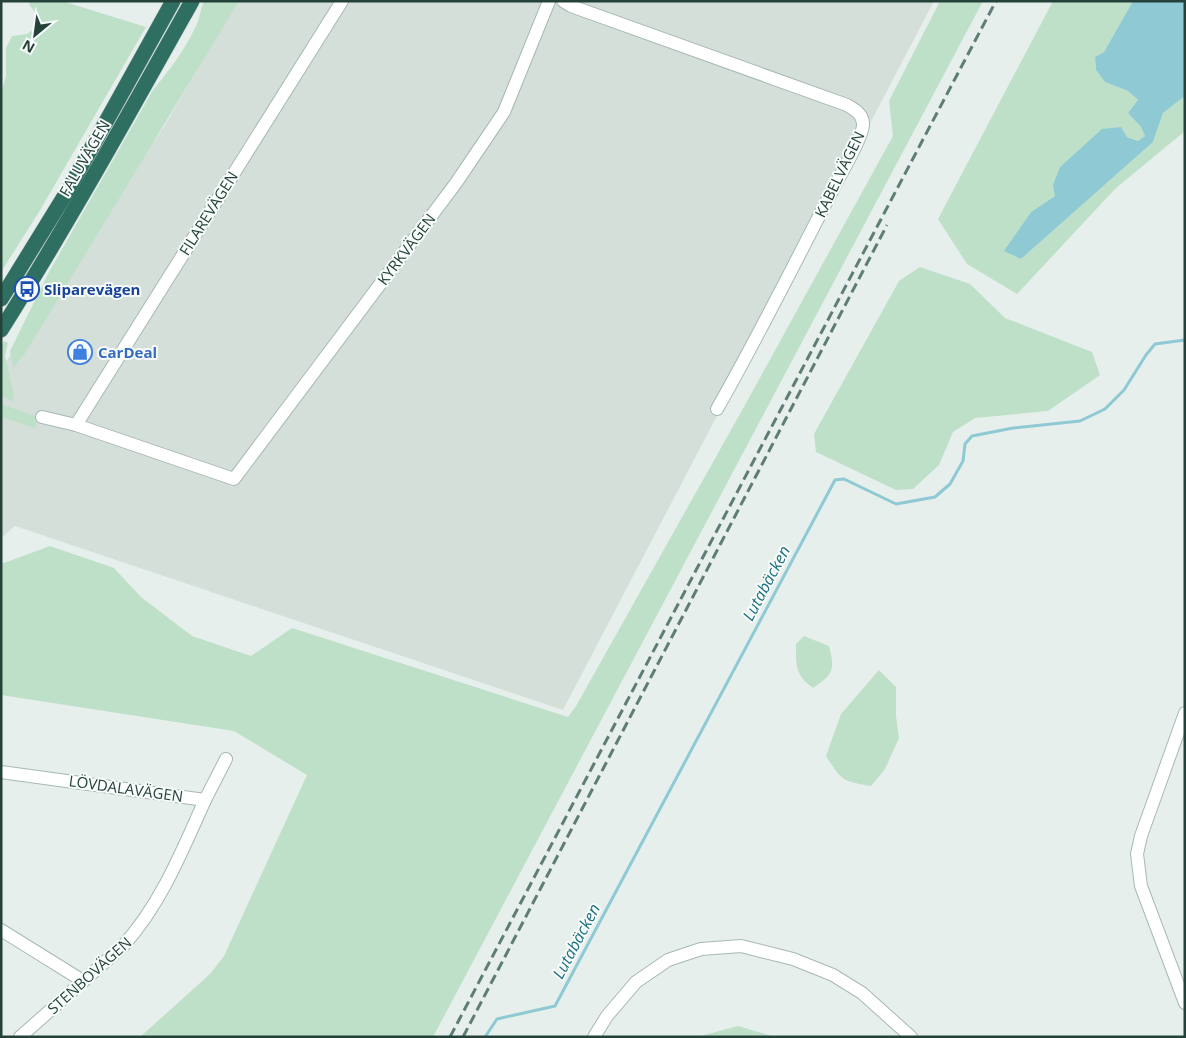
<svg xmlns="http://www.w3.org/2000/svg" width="1186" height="1038" viewBox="0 0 1186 1038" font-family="'Open Sans',sans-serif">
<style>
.built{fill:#d4dfda}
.green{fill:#bfe0c8}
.water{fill:#8ec9d4}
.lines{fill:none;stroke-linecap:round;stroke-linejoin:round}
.stream{stroke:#8ec9d4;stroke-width:3}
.minor-casing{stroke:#a8b8b2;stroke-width:14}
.highway-casing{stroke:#c2cac8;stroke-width:16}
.minor{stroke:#fff;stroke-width:12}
.highway{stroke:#2f6f62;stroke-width:15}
.rail{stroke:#5f7d75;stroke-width:3;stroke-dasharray:10 5;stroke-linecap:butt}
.labels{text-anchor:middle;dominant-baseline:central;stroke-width:4;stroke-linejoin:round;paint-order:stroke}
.street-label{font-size:15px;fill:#24423a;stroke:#f7fbf9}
.transit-label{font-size:15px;font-weight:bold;fill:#164399;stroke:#f7fbf9;text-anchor:start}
.shop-label{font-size:15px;font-weight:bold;fill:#366cbe;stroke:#f7fbf9;text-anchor:start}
.water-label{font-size:16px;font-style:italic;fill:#1c6f80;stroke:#f7fbf9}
</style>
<rect width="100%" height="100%" fill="#e6efeb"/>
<polygon class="built" points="237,1 934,1 563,710 15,526 1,538 1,369 165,125"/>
<g class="green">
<polygon points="30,1 62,1 146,27 39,212 1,272 1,93 6,76 6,48 12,36 27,34 40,25 39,18 29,4"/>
<path d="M204,1H239L26,352L13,368L10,351L49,272L153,90C169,71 184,51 195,28C200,19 200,10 204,1Z"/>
<polygon points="940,1 983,1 433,1037 140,1037 210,974 224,956 307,775 234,731 1,695 1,562 4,563 50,546 114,568 141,597 192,636 251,656 292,628 568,717 576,706 740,414 893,136 889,101"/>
<polygon points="1053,1 1133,1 1104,52 1095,57 1096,70 1105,82 1128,91 1138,100 1128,113 1141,127 1145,136 1138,141 1127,137 1121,127 1102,130 1060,167 1055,196 1031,212 1005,251 1021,259 1153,142 1163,113 1185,96 1185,131 1115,189 1017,294 967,264 938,219"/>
<polygon points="920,267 970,284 1005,318 1092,352 1100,375 1048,411 975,418 953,432 939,465 913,489 896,490 816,452 814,434 899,281"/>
<polygon points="4,341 8,343 5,356 14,395 13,401 1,396 1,346"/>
<polygon points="1,404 38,417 35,428 1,417"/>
<path d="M804,636L829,646C835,670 834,674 813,688C795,675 796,665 796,644Z"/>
<path d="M879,670L896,687V716L899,738L885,769L871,786C842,781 842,781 826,756L841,714Z"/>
<polygon points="738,1026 775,1037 697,1037"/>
</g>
<polygon class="water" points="1133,1 1185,1 1185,96 1163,113 1153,142 1021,259 1004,251 1031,212 1055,196 1053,185 1060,167 1102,129 1121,127 1127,137 1138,141 1145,136 1141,127 1128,113 1138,100 1128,91 1105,82 1096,70 1095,57 1104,52"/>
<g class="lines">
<polyline class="stream" points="485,1037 497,1019 555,1006 835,480 844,479 896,504 935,497 950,484 963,461 965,444 972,436 1013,428 1080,421 1105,409 1124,390 1146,355 1155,344 1185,340"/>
<defs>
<g id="minor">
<path d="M563,1L571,6L847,105C854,109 863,114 863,124C864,135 839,177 833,189C795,263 758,337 717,409"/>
<polyline points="42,417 76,425 234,479 456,183 504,112 549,1"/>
<polyline points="76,425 342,1"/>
<polyline points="1185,713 1141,836 1137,854 1141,886 1185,1003"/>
<polyline points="1,772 205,800 226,759"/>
<polyline points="1,930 83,981"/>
<path d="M20,1037L124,945C162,902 182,851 205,800"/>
<polyline points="594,1037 607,1016 636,982 668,960 701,949 741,946 793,959 833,975 862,993 911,1037"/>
</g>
<g id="highway">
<polyline points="1,299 67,192 173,1"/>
<path d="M1,330C69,222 130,112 192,1"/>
</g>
</defs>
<use href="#minor" class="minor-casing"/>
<use href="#highway" class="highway-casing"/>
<use href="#minor" class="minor"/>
<use href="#highway" class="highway"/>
<g class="rail">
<polyline points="450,1037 996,1"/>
<polyline points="463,1037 887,225"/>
</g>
</g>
<defs>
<symbol id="bus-ring" viewBox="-11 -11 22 22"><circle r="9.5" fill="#f7fbf9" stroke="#1a4fb4" stroke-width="1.5"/><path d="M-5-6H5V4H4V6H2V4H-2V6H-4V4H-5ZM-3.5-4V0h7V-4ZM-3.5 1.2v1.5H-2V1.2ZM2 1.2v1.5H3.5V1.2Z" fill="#1a4fb4"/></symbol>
<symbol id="shop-ring" viewBox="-11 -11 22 22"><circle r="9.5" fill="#f7fbf9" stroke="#3f7fe0" stroke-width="1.5"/><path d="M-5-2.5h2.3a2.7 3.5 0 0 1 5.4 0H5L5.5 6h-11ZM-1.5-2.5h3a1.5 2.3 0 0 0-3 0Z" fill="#3f7fe0"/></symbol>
</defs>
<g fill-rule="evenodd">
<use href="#bus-ring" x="13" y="275" width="28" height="28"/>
<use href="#shop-ring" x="66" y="338" width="28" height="28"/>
</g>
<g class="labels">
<g class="street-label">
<text transform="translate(84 158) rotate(-60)">FALUVÄGEN</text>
<text transform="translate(839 174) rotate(-64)">KABELVÄGEN</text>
<text transform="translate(208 213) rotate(-58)">FILAREVÄGEN</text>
<text transform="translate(406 249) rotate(-53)">KYRKVÄGEN</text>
<text transform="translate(126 788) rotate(8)">LÖVDALAVÄGEN</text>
<text transform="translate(89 975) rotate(-42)">STENBOVÄGEN</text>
</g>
<g class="transit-label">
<text x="44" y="289">Sliparevägen</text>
</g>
<g class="shop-label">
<text x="98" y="352">CarDeal</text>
</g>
<g class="water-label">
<text transform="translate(766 583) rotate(-62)">Lutabäcken</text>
<text transform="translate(576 941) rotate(-62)">Lutabäcken</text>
</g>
</g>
<rect width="1186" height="1038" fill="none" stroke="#24423a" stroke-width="5"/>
<g transform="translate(35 35) rotate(209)" stroke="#f7fbf9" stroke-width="4" paint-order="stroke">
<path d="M0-4L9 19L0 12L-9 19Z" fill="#24423a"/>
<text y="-8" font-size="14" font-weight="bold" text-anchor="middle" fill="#24423a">N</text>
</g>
</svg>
